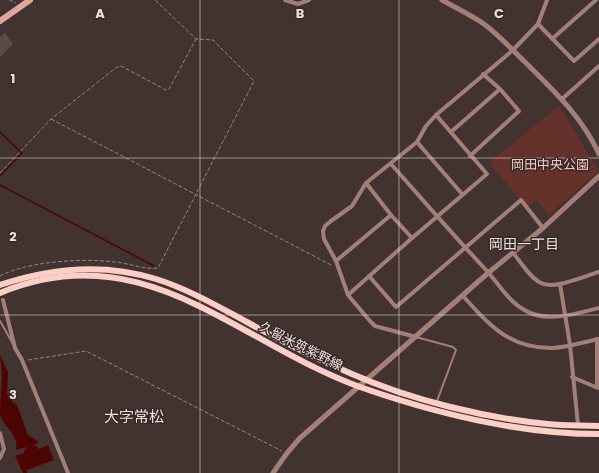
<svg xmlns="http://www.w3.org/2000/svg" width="599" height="473" viewBox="0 0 599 473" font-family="Poppins,'Noto Sans JP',sans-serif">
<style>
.green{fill:#64322b}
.water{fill:#4d0502}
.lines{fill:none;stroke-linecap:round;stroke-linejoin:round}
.stream{stroke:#4d0502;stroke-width:1.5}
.building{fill:#5a4a48}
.path{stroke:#928684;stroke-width:1;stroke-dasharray:4 2;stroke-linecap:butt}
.service{stroke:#a37f79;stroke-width:2}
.minor{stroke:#a37f79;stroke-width:4}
.tertiary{stroke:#a37f79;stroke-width:5}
.secondary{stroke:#e0a69d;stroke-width:6}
.primary{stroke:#fbcec6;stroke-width:6}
.grid{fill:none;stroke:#ebe2e0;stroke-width:1;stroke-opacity:0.55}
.labels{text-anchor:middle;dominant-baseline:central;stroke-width:3;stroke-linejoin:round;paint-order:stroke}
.park-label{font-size:13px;fill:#f5c8c0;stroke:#372927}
.street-label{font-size:13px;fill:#ebe2e0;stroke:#372927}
.neighbourhood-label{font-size:14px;fill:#ebe2e0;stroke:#372927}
.quarter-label{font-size:15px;fill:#ebe2e0;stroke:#372927}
.grid-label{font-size:13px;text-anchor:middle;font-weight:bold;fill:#ebe2e0;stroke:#372927;stroke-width:3;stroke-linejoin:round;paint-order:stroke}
</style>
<rect width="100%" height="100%" fill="#423331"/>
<polygon class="green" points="559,106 599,171 549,215 536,200 527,208 489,163"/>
<path class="water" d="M0,355L8,372L7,394L13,396L12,402L17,405L28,435L39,442L34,446H37L38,449L48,445L54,460L27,470V473H23L15,456L24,453V450L26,449V447L16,450C20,437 3,426 0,414C0,401 2,386 2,374C2,368 0,362 0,355Z"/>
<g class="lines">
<g class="stream">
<polyline points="0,132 22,153 0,176"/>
<polyline points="0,185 154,266"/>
</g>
</g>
<polygon class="building" points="5,33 13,44 0,57 0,37"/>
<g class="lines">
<g class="path">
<polyline points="9,0 16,3"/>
<polyline points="51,119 333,266"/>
<polyline points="0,173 51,119 117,67 121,66 166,90 169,89 196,39"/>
<path d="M0,276C28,261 84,258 115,262C129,263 144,270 158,268L254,81L213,40L196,39L155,0"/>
<polyline points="28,360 86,351 282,451"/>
</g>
<g class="service">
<polyline points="0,321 13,344"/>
<polyline points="416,337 453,347 456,350 437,401"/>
</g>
<g class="minor">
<polyline points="285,0 298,4 309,0"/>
<polyline points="538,24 574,61 599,39"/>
<polyline points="552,39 596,0"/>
<polyline points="562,99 599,66"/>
<polyline points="451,132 500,89"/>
<polyline points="417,142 462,194"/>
<polyline points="470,156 519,111 500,89 483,74"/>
<path d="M391,164C423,200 454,236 487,271C502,288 511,306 533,314C554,321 578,313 599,308"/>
<polyline points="366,183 391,215 412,238"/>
<path d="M513,253C521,262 530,278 541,283C554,290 585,276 599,272"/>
<polyline points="336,261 391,215"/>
<polyline points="369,276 396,307 521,200 543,228"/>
<polyline points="560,284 570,345 578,425"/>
<polyline points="348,295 412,238 487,174 436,115"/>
<path d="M463,296C489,325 510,349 553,348C569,347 584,342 599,339"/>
<polyline points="3,300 15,348 22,360 68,473"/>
<polyline points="416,337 375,326 369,320 348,295 336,261 324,239 323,231 325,226 331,221 352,206 366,183 417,142 426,126 436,115 513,50 538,24 547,0"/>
<polyline points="572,377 598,388"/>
<polyline points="597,387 597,339"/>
<polyline points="0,433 4,449 0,458"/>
</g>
<g class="tertiary">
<path d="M442,0C456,8 471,15 484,24C499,35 513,51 527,64C555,92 582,117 599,154"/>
<polyline points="273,473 287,453 300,438 488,273 543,228 599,176"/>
</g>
<polyline class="secondary" points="0,21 30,0"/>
<g class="primary">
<path d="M0,285C50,268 104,263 156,279C188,289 217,306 247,322C281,341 317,359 352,374C411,400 485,418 548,424C565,426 582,425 599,426"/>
<path d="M0,293C144,233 236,342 360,387C437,414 518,434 599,434"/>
</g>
</g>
<path class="grid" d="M200,0V473M399,0V473M0,158H599M0,315H599"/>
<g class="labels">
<g class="park-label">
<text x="550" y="164">岡田中央公園</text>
</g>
<g class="street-label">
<text transform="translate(301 346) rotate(27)">久留米筑紫野線</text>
</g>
<g class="neighbourhood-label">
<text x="524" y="244">岡田一丁目</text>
</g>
<g class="quarter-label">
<text x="134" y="416">大字常松</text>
</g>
</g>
<g class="grid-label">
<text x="100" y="18">A</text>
<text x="300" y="18">B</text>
<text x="499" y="18">C</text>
<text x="13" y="83">1</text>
<text x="13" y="241">2</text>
<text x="13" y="399">3</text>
</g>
</svg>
